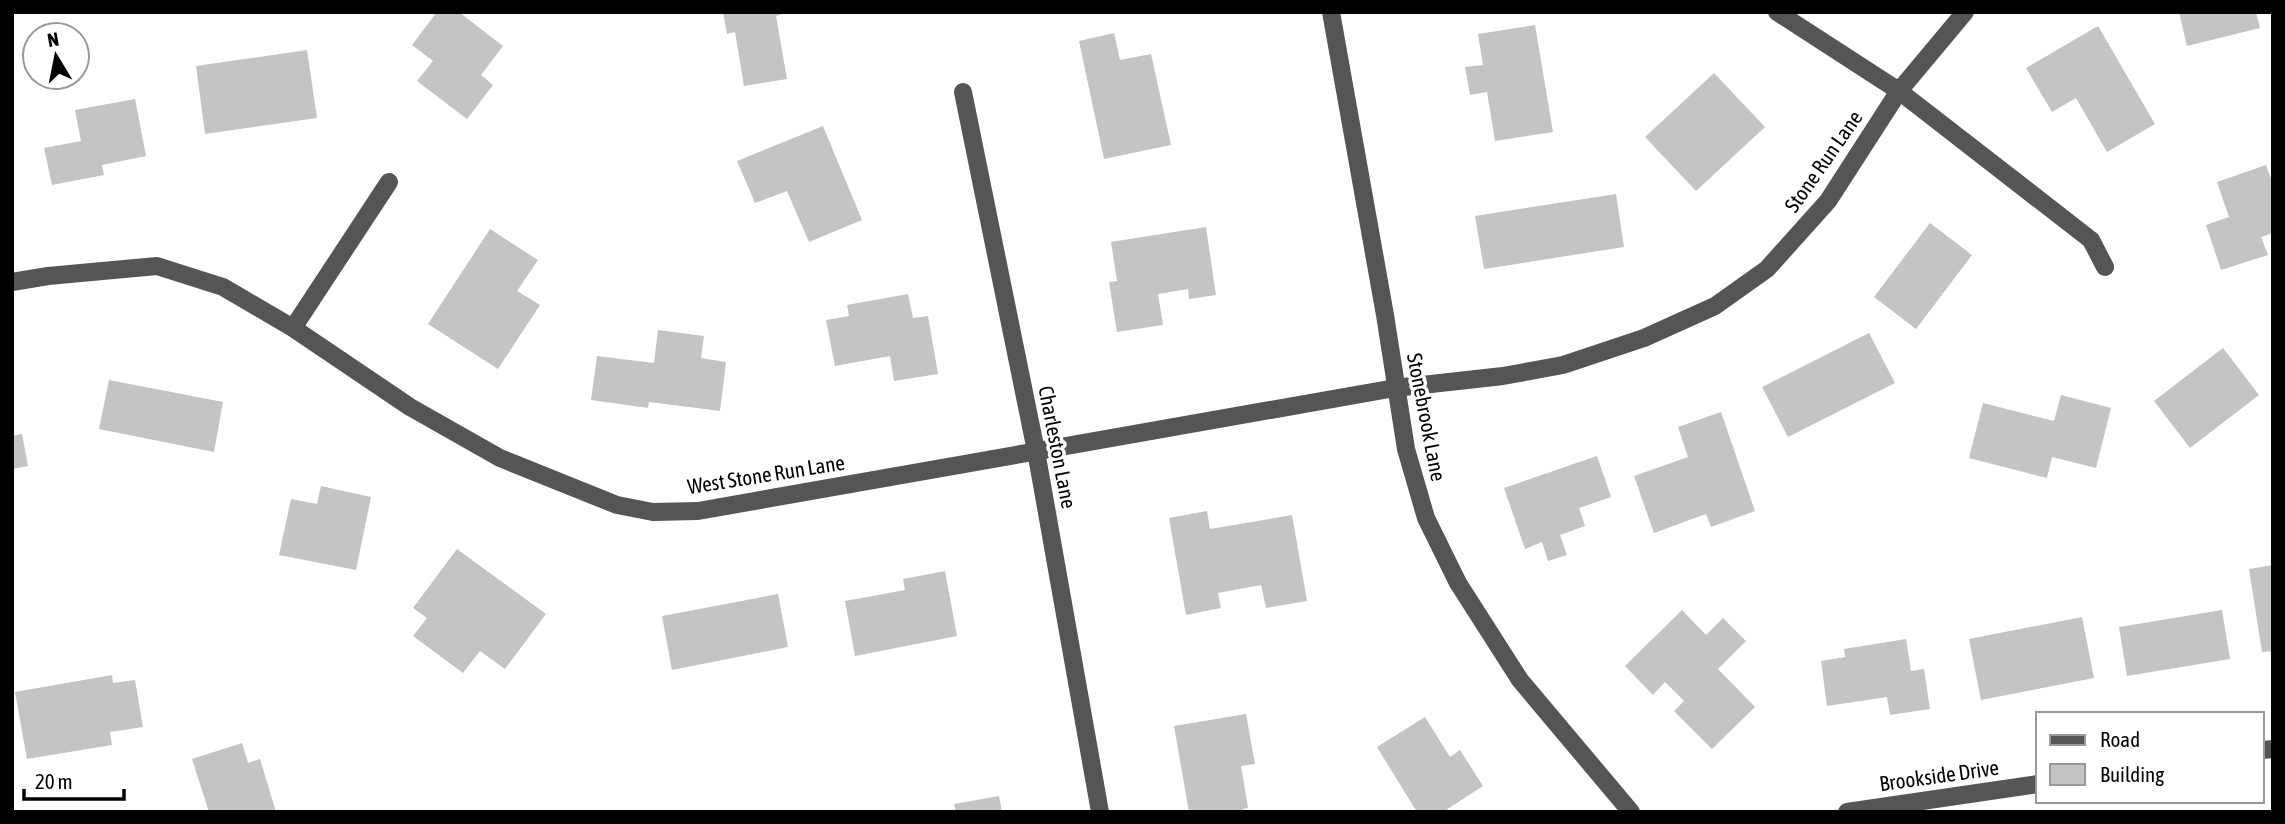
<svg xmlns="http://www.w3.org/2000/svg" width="2285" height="824" viewBox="0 0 2285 824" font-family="'Asap Condensed',sans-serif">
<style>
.building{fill:#c4c4c4}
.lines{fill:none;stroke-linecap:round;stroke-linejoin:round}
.minor{stroke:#555;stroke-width:18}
.labels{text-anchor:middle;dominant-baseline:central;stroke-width:7;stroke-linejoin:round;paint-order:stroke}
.street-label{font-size:21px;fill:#000;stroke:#fff}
</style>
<rect width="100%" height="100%" fill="#fff"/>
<g class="building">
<polygon points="437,12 459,12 503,46 481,75 493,85 467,119 417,81 433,61 412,45"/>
<polygon points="723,12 789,12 776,16 787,79 744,86 735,32 727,34"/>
<polygon points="2179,12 2256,12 2260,28 2187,46"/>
<polygon points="1535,25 1553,132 1495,141 1487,92 1470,95 1465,67 1483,65 1478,34"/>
<polygon points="2098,26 2155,124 2107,152 2076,98 2052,112 2026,68"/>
<polygon points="1114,33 1120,60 1151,54 1171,145 1104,159 1079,41"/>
<polygon points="307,50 317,118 205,134 196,66"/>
<polygon points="1714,73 1765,127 1696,191 1645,137"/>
<polygon points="135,99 146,156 102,165 104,175 52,185 44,148 81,141 75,110"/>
<polygon points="823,126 862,220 809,242 787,191 755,203 737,161"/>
<polygon points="2266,165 2273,184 2273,233 2261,237 2268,255 2221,270 2206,225 2229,217 2217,182"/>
<polygon points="1616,194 1624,247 1484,269 1475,216"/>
<polygon points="1930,223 1972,255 1916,329 1874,297"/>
<polygon points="1206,227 1216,295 1189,299 1188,289 1158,294 1163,325 1117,332 1109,282 1117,281 1111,242"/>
<polygon points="490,229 538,260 517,291 540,305 498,369 428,324"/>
<polygon points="908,294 913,318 928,316 938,374 894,381 890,356 835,366 826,320 849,316 847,305"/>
<polygon points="658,330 704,336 701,358 726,362 720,411 649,402 648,408 591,400 597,356 654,363"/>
<polygon points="1869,333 1895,383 1788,437 1762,387"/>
<polygon points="2223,348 2259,395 2190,448 2154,401"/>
<polygon points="109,380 223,402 214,452 99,429"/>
<polygon points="2061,395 2111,408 2096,468 2052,457 2047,478 1969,458 1983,403 2054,421"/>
<polygon points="1721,412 1755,511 1711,527 1706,514 1654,533 1634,476 1688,457 1678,427"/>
<polygon points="22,434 28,466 12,469 12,436"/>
<polygon points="1597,456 1611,497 1579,508 1585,526 1560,535 1567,555 1548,561 1542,542 1525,549 1504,488"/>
<polygon points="321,486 371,497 356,570 279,555 291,499 317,504"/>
<polygon points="1207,511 1210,529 1292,515 1307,601 1266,608 1261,585 1218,593 1221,608 1186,615 1169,518"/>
<polygon points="457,549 546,614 505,669 480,651 463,673 413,636 427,618 413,608"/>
<polygon points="2273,565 2273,651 2262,652 2249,569"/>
<polygon points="945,571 957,636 855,656 845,601 905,590 903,579"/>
<polygon points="778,594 788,647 672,670 662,616"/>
<polygon points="1682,610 1706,635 1723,618 1746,641 1718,669 1755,707 1712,749 1674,711 1684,701 1665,682 1653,695 1625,666"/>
<polygon points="2222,610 2230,659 2127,676 2119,627"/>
<polygon points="2082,617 2094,678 1981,700 1969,639"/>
<polygon points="1906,639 1911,671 1924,669 1930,709 1890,715 1887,697 1827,706 1821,661 1845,657 1844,649"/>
<polygon points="112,675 113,683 135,680 143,727 110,732 112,745 27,759 15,692"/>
<polygon points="1246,714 1255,764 1241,766 1248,808 1243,809 1243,812 1189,812 1174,726"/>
<polygon points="1425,717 1450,757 1460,750 1483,786 1443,812 1417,812 1377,747"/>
<polygon points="242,743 248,763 260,759 276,812 209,812 192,759"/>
<polygon points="999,796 1002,812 956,812 954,804"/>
</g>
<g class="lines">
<g class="minor">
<polyline points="1331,12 1385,315 1406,449 1426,518 1458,583 1520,680 1631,812"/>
<polyline points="1777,12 1899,91 2091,240 2105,267"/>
<polyline points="963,92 1036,451 1100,812"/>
<polyline points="12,282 48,276 157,266 223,287 293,328 410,407 500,458 617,505 653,512 698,511 1395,388 1503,376 1563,365 1644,338 1715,306 1767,269 1828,201 1899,91 1965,12"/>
<polyline points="293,328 389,182"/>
<polyline points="2262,750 2273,749"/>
<polyline points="1847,812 2038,784"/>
</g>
</g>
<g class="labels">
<g class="street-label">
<text transform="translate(1823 161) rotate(-55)">Stone Run Lane</text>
<text transform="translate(1427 417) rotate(79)">Stonebrook Lane</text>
<text transform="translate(1058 447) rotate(79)">Charleston Lane</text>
<text transform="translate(766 474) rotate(-9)">West Stone Run Lane</text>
<text transform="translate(1939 775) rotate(-8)">Brookside Drive</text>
</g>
</g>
<rect width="2285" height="824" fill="none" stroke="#000000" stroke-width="28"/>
<rect x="2036" y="712" width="228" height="91" fill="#ffffff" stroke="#999999" stroke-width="2"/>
<rect x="2050" y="735" width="35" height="10" fill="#555555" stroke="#999999" stroke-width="2"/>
<text x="2100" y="747" font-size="21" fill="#000000">Road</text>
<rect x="2050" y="764" width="35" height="21" fill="#c4c4c4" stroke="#999999" stroke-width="2"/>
<text x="2100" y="782" font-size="21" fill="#000000">Building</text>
<g transform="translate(56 56) rotate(350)"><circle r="33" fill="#ffffff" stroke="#999999" stroke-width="2"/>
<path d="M0-5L12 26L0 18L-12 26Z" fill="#000000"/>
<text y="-10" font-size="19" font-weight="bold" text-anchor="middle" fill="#000000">N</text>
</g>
<path d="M24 789v10h100v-10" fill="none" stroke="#000000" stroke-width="3.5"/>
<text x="35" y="789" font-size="21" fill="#000000" stroke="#ffffff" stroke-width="5" paint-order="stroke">20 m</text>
</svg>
